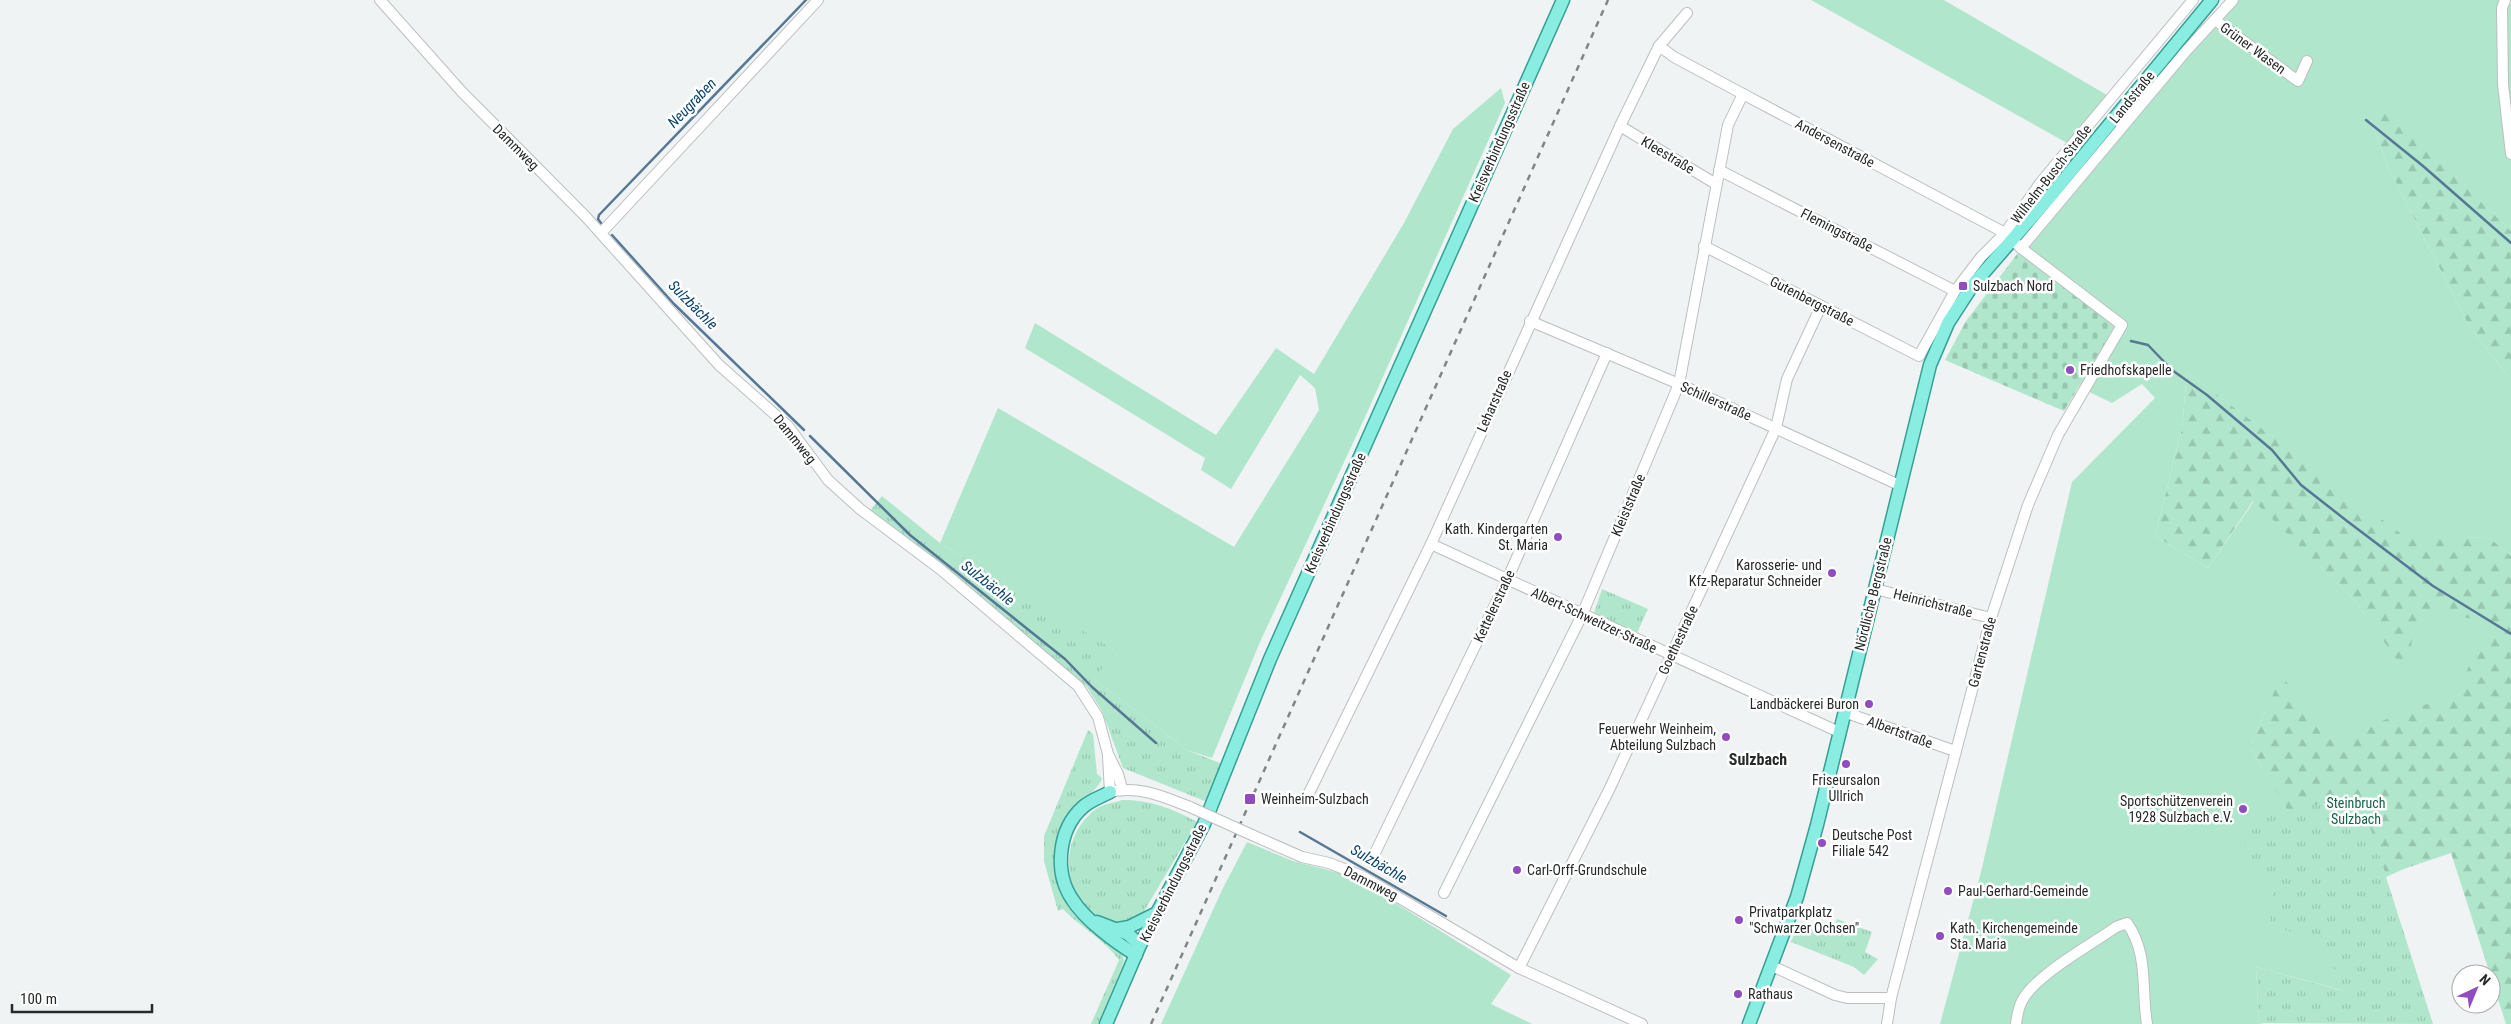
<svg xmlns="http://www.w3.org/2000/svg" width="2511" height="1024" viewBox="0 0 2511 1024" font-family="'Roboto Condensed',sans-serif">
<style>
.grass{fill:url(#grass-tufts)}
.forest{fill:url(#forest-firs)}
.cemetery{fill:url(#cemetery-stones)}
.garden{fill:#b0e7cc}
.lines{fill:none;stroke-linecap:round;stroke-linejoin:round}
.stream{stroke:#567895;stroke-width:2.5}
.minor-casing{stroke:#bbbfc0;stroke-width:12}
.major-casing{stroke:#35a195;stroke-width:15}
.minor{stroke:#fff;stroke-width:10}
.major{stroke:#8aede2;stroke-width:12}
.rail{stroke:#828585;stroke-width:2.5;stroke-dasharray:6 6;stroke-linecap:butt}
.minor-bridge-casing{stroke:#bbbfc0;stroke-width:12;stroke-linecap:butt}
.minor-bridge{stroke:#fff;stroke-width:10}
.poi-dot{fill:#904cc0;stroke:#fff;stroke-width:2}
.labels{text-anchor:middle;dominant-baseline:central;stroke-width:5;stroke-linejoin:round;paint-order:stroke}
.street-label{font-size:14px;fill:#282a2a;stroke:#fff}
.poi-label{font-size:14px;fill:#282a2a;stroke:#fff;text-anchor:start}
.park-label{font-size:14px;fill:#146447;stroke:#fff}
.water-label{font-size:15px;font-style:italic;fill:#0b436c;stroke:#fff}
.quarter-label{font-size:16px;font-weight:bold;fill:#282a2a;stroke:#fff}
</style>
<defs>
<pattern id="grass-tufts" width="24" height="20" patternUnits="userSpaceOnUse" patternTransform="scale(1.25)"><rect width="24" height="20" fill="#b0e7cc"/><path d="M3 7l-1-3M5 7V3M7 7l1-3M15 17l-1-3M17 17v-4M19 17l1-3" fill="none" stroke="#97c6af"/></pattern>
<pattern id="forest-firs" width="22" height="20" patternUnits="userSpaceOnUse" patternTransform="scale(1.25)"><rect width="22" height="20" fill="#b0e7cc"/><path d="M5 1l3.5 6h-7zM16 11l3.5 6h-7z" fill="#97c6af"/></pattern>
<pattern id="cemetery-stones" width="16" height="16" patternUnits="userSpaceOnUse" patternTransform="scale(1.25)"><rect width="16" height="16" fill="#b0e7cc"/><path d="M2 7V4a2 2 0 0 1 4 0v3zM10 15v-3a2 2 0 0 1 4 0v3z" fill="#97c6af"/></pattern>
</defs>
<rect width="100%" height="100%" fill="#eff3f3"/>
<g class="grass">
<polygon points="882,496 940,543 1117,651 1094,679 1187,750 1225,765 1207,802 1123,768 1102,711 1087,687 985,601 869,512"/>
<polygon points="1602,589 1648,609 1637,633 1594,613"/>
<path d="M1088,730L1093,734L1097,774L1102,778C1097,794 1077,799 1068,813C1046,844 1052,894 1079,920C1093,932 1111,939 1122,953L1124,961L1121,969L1098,1024H1091L1119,960C1106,941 1079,926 1063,909L1058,911L1044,861V836Z"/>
<polygon points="2287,742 2492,829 2386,877 2433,1024 2259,1023 2256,967 2344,991 2261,950 2220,819"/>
<path d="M1122,800C1150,800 1172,808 1197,822L1143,913C1083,950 1038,853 1096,809C1103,804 1114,803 1122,800Z"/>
<polygon points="1837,919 1872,932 1865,952 1878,959 1864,975 1854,967 1791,942 1799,922 1832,933"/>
</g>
<g class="forest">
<polygon points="2382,104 2511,231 2511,380 2469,326 2388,167 2371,121"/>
<polygon points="2187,372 2404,535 2490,538 2511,556 2511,1024 2506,1024 2451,853 2386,875 2359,794 2288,811 2250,747 2281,675 2405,672 2354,600 2253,501 2208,568 2155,536 2182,428"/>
</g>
<polygon class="cemetery" points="2018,253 2116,325 2064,411 1945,360 1966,321"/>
<g class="garden">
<polygon points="1811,0 1944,0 2107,95 2067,143"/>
<polygon points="2227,0 2506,0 2511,4 2511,231 2382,105 2371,121 2388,167 2469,326 2511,380 2511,556 2490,538 2404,536 2187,372 2182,428 2155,536 2208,568 2254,501 2354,600 2405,671 2419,612 2491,621 2456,693 2337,738 2281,676 2250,747 2288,811 2245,823 2241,827 2252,873 2274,890 2270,926 2320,939 2345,991 2256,967 2259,1023 2264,1024 1940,1024 1981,872 2072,482 2155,398 2142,384 2112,403 2079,387 2116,325 2018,253 2213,13"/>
<polygon points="1501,88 1505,103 1366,415 1260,642 1212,758 1187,750 1094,679 1116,651 940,543 998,408 1234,547 1319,410 1315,388 1300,375 1231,489 1201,470 1205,458 1025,348 1035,323 1216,435 1276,348 1314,374 1404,223 1453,129"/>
<polygon points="1247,842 1293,861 1352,876 1511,975 1491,1004 1532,1024 1161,1024 1222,890"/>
</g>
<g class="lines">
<g class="stream">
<polyline points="2366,120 2423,166 2511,243"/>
<polyline points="601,223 598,219 599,215 806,0"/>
<polyline points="612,235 674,304 804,430"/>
<polyline points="2131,341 2148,345 2172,370 2207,395 2272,450 2301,485 2347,521 2433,586 2511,634"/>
<polyline points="810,436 910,535 1065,659 1092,687 1156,743"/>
<polyline points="1300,832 1446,916"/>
</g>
<defs>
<g id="minor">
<polyline points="380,0 462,92 586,217 719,365 788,426 828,480 860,509 940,569 1078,686 1098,717 1108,754 1118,774 1122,789"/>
<polyline points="2505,0 2502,8 2503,84 2511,154"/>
<polyline points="2215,20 2298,81 2307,61"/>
<polyline points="1659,46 1674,57 1743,94 2005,233 2021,248 2122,325 2058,435 2028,505 1991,618 1891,998 1887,1024"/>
<polyline points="1620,126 1716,184"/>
<polyline points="1719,170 1955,291"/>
<polyline points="601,233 818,0"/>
<polyline points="1704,246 1919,356 1955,291 1981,257 2005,233 2041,182 2193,0"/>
<polyline points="2021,248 2186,51 2233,0"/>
<polyline points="1530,321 1679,384 1899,485"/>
<polyline points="1431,544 1839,732"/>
<polyline points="1875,589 1991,618"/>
<polyline points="1844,712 1955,751"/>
<path d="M1108,756L1110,792C1139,785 1164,797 1190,807"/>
<polyline points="1309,793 1431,544 1620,126 1659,46 1687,13"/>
<polyline points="1252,835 1302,857 1329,863 1362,876 1519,968 1642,1024"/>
<polyline points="1374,855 1507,580 1607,353"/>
<polyline points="1444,893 1582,615 1679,384 1728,125 1743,94"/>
<polyline points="1772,966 1835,995 1847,998 1891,998"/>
<polyline points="1519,968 1609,790 1776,428 1787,379 1821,306"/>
<path d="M2016,1024C2017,1017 2018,1008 2022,1001C2035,975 2091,945 2116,927L2127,923C2149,954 2141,989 2147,1024"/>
</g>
<g id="major">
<path d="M1110,792C1101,797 1091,800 1083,807C1058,829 1054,872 1072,899C1085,920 1115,942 1136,955"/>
<polyline points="1097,922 1128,934 1140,945"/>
<polyline points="1118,929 1129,927 1157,913"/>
<polyline points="1106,1024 1140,945 1204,824 1270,659 1563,0"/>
<polyline points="1749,1024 1797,897 1817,825 1930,365 1948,323 1972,286 2052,194 2212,0"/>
</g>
</defs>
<use href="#minor" class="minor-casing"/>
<use href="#major" class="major-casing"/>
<use href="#minor" class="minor"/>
<use href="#major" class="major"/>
<polyline class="rail" points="1151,1024 1608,0"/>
<defs>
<polyline id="minor-bridge" points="1190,807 1252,835"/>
</defs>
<use href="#minor-bridge" class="minor-bridge-casing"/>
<use href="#minor-bridge" class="minor-bridge"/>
</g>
<g class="poi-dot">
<rect x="1958" y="281" width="10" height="10" rx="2.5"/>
<circle cx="2070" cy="370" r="5"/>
<circle cx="1558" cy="537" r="5"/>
<circle cx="1832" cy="573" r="5"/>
<circle cx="1869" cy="704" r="5"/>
<circle cx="1726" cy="737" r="5"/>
<circle cx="1846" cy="764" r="5"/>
<rect x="1244" y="793" width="12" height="12" rx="2.5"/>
<circle cx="2243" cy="809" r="5"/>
<circle cx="1822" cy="843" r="5"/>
<circle cx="1517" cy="870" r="5"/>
<circle cx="1948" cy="891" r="5"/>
<circle cx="1739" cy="920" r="5"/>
<circle cx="1940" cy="936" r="5"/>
<circle cx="1738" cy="994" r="5"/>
</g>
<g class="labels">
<g class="street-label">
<text transform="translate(2253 48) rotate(36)">Grüner Wasen</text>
<text transform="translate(2132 97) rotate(-51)">Landstraße</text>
<text transform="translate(1499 142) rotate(-66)">Kreisverbindungsstraße</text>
<text transform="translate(1835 143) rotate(28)">Andersenstraße</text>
<text transform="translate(516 147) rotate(45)">Dammweg</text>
<text transform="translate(1668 155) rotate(31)">Kleestraße</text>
<text transform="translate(2051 174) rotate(-52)">Wilhelm-Busch-Straße</text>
<text transform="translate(1837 230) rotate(27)">Flemingstraße</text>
<text transform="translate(1812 301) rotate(27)">Gutenbergstraße</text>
<text transform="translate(1494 401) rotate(-66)">Leharstraße</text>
<text transform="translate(1716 401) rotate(24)">Schillerstraße</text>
<text transform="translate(795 439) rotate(51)">Dammweg</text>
<text transform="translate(1628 505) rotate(-67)">Kleiststraße</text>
<text transform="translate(1335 513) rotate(-66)">Kreisverbindungsstraße</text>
<text transform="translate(1873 594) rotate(-76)">Nördliche Bergstraße</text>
<text transform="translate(1933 603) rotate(14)">Heinrichstraße</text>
<text transform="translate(1494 606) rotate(-65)">Kettelerstraße</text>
<text transform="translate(1594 620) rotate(25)">Albert-Schweitzer-Straße</text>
<text transform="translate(1678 640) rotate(-65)">Goethestraße</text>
<text transform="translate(1982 652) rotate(-75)">Gartenstraße</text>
<text transform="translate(1900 732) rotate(20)">Albertstraße</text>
<text transform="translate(1173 883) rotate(-63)">Kreisverbindungsstraße</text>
<text transform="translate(1371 883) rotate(27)">Dammweg</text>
</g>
<g class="poi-label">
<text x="1973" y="286">Sulzbach Nord</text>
<text x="2080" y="370">Friedhofskapelle</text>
<text x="1548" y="529" text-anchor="end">Kath. Kindergarten<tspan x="1548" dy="16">St. Maria</tspan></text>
<text x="1822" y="565" text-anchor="end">Karosserie- und<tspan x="1822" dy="16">Kfz-Reparatur Schneider</tspan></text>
<text x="1859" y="704" text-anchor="end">Landbäckerei Buron</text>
<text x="1716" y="729" text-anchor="end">Feuerwehr Weinheim,<tspan x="1716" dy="16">Abteilung Sulzbach</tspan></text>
<text x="1846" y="780" text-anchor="middle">Friseursalon<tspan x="1846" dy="16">Ullrich</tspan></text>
<text x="1261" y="799">Weinheim-Sulzbach</text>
<text x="2233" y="801" text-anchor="end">Sportschützenverein<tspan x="2233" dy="16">1928 Sulzbach e.V.</tspan></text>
<text x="1832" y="835">Deutsche Post<tspan x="1832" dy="16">Filiale 542</tspan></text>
<text x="1527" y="870">Carl-Orff-Grundschule</text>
<text x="1958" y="891">Paul-Gerhard-Gemeinde</text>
<text x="1749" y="912">Privatparkplatz<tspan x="1749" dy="16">"Schwarzer Ochsen"</tspan></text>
<text x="1950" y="928">Kath. Kirchengemeinde<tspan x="1950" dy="16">Sta. Maria</tspan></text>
<text x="1748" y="994">Rathaus</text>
</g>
<g class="park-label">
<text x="2356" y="803">Steinbruch<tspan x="2356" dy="16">Sulzbach</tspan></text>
</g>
<g class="water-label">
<text transform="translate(692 103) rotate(-46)">Neugraben</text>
<text transform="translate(693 305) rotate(45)">Sulzbächle</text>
<text transform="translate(988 583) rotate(38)">Sulzbächle</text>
<text transform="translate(1379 864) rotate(30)">Sulzbächle</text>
</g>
<g class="quarter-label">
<text x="1758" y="759">Sulzbach</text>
</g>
</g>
<g transform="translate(2476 989) rotate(44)"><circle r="24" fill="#ffffff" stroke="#a9aaaa"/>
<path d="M0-4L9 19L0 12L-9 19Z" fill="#904cc0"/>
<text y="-8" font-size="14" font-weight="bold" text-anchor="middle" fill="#282a2a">N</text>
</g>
<path d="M12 1004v8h140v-8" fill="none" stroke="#282a2a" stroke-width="2.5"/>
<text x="20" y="1004" font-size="15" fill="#282a2a" stroke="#ffffff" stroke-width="4" paint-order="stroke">100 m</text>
</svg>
